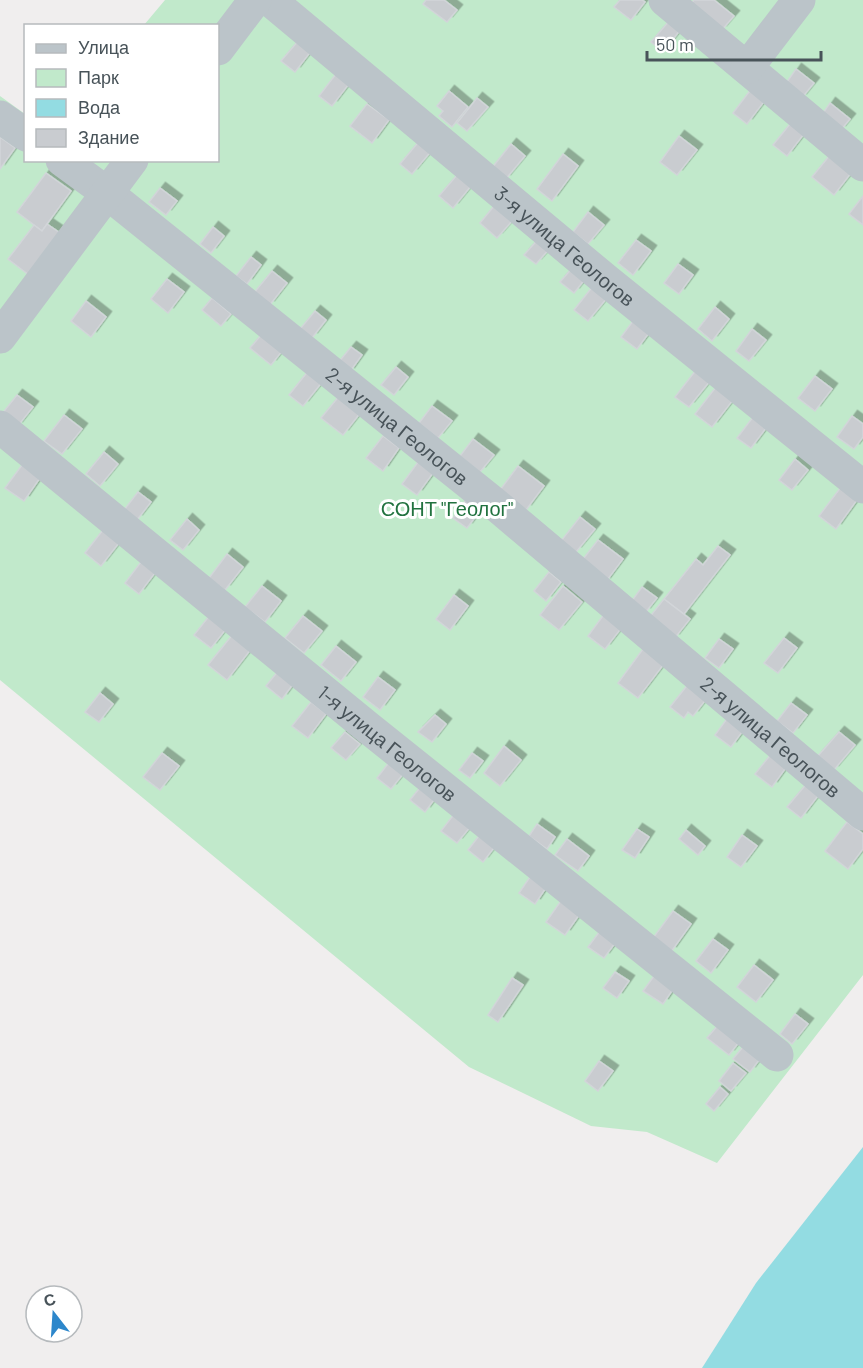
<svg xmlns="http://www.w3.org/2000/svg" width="863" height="1368" viewBox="0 0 863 1368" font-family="Barlow,sans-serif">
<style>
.green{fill:#c1e9cb}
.water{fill:#93dce2}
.building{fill:#c9ccd0;stroke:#d2d5d9;stroke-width:1.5;filter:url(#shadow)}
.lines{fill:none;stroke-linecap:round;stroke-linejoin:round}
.minor{stroke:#bbc4c9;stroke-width:33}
.labels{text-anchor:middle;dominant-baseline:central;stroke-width:6;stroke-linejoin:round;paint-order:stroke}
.street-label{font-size:20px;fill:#485359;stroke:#fff}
.park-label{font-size:20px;fill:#21723f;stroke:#fff}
</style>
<defs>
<filter id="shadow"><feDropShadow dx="5.5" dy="-5.5" stdDeviation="0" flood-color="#0004"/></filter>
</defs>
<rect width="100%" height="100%" fill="#f0eeee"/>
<polygon class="green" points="165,0 863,0 863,975 717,1163 647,1132 591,1126 469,1067 0,680 0,96 25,114 26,160 218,160 218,26 144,25"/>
<polygon class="water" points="863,1147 863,1368 702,1368 756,1283"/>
<g class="building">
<polygon points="426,0 444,0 457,10 447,22 423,4"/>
<polygon points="620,0 642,0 645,2 631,20 614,7"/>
<polygon points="694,0 714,0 734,16 721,31 689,6"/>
<polygon points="670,20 681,29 663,52 651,42"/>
<polygon points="299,40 312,50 295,72 281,61"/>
<polygon points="796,69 814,83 801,99 784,86"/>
<polygon points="339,70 352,80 332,106 319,96"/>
<polygon points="752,88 766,99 747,124 733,113"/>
<polygon points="449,91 468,107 452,127 439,116 443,111 437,106"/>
<polygon points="477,98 488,107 467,131 457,123"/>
<polygon points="830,103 850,119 840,131 821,116"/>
<polygon points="367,104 389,120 372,143 350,126"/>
<polygon points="790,124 804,134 787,156 773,145"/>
<polygon points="679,136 697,150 677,175 660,162"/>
<polygon points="0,137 15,148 0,169"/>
<polygon points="421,139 433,149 412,174 400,164"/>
<polygon points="511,144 525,156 505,180 491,169"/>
<polygon points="563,154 578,166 552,201 537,189"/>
<polygon points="830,155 852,172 834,195 812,177"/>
<polygon points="46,173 71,191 42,231 17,212"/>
<polygon points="457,175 471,186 453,208 439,196"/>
<polygon points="160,188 177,201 166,215 149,202"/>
<polygon points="863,196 863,225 849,214"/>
<polygon points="494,206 512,221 497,238 480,223"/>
<polygon points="588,212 604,225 588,244 573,232"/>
<polygon points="47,224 60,233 29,275 8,259 34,225 42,231"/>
<polygon points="213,227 224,236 211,253 200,244"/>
<polygon points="540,237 551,247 536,264 524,255"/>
<polygon points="636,240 651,251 633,275 618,263"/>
<polygon points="251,257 261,265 247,284 236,276"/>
<polygon points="678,264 693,275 679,294 664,283"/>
<polygon points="573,267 586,278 574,293 560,282"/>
<polygon points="272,271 287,283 269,306 253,294"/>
<polygon points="167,279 184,292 168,313 151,299"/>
<polygon points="593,286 607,298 588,321 574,310"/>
<polygon points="212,298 231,314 221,326 202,310"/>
<polygon points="86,301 106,317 91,337 71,321"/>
<polygon points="715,307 729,319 712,341 698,329"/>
<polygon points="315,311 326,320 312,338 300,329"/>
<polygon points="636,317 652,329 637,349 621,337"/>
<polygon points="752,329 766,340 749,361 736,351"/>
<polygon points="262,334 283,350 271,365 250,348"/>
<polygon points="351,347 362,355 349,373 337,364"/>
<polygon points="396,367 408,377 394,395 381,385"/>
<polygon points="309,370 323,381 303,406 289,395"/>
<polygon points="696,370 710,381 689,407 675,397"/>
<polygon points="815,376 832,389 815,411 798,398"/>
<polygon points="716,387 733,400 712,427 695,414"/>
<polygon points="17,395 33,407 17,427 1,415"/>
<polygon points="340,395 361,412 343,435 321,418"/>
<polygon points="432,406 452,421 438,438 419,423"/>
<polygon points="64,415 82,429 62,454 44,441"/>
<polygon points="852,416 863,424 863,437 854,449 837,437"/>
<polygon points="753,417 766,428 751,448 737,438"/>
<polygon points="383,436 399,448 383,471 366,458"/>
<polygon points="473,439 494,455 480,472 460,456"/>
<polygon points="104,452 118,464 100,486 86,474"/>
<polygon points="421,458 436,469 417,495 402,484"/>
<polygon points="795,459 808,470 792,490 779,480"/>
<polygon points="22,465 40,478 24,501 5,488"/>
<polygon points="518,466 544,486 526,510 500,490"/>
<polygon points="841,487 857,500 836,529 819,516"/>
<polygon points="138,492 151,502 137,520 124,510"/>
<polygon points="469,496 483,507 467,528 453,518"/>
<polygon points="580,517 595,529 576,552 561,541"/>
<polygon points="187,519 199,530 183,550 170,540"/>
<polygon points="106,526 122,539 101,566 85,553"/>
<polygon points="598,540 623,559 605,583 580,563"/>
<polygon points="718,546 730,555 684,614 664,599 696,559 703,565"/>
<polygon points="227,554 243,567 225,590 209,578"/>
<polygon points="144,558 158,569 139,594 125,583"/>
<polygon points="549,572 561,582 546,601 534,591"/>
<polygon points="262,586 281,601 265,622 245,607"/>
<polygon points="563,586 582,602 559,630 540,615"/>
<polygon points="642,587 657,598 645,613 631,602"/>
<polygon points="454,595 468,606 450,630 436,619"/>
<polygon points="664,599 690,619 674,639 648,619"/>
<polygon points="605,613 623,626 605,649 588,636"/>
<polygon points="210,615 227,628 211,648 194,635"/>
<polygon points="303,616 322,631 304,653 285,638"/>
<polygon points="233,634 252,648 227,680 208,665"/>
<polygon points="784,638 797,648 778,673 764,663"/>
<polygon points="719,639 733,649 719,668 705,658"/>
<polygon points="336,646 356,662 341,681 321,665"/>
<polygon points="643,649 664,664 638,698 618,683"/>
<polygon points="279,670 294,683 282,699 266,686"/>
<polygon points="378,677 395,690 380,710 363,697"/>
<polygon points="689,683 708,697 693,716 688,712 684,718 670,707"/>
<polygon points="100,693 113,704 99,722 85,712"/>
<polygon points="311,702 326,714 308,738 292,726"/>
<polygon points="791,703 807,715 793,733 777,721"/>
<polygon points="435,715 446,724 432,742 418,732"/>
<polygon points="729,716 745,728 731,747 715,735"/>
<polygon points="345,732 360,744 346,760 331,748"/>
<polygon points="839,732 855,745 833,771 817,757"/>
<polygon points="504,746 521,760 500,786 484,773"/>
<polygon points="162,753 179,766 160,790 143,777"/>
<polygon points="472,753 483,761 470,778 459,770"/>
<polygon points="772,753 788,765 772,787 755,774"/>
<polygon points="394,756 408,768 391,789 377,778"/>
<polygon points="808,782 821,792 801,818 787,807"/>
<polygon points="422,785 437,796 425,812 410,800"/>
<polygon points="455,813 471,826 457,843 441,831"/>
<polygon points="847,822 863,834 863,849 848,869 825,851"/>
<polygon points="537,824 555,837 547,849 529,836"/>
<polygon points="637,829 649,837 635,858 622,850"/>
<polygon points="686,830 705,846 698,855 679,839"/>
<polygon points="482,832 497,844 483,862 468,850"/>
<polygon points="742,835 757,846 741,867 727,857"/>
<polygon points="567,839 589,856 578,871 555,855"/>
<polygon points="532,874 548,885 535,904 519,893"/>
<polygon points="563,898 582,911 565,935 546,922"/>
<polygon points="673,911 691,924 671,952 653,938"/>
<polygon points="603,927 619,938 604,958 588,947"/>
<polygon points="713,939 728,950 711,973 696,961"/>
<polygon points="754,965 773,980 756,1002 737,987"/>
<polygon points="615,972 629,981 617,998 603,988"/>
<polygon points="657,972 676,985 663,1004 643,991"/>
<polygon points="512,978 523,985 498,1022 488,1015"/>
<polygon points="795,1014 808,1024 792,1044 780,1034"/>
<polygon points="719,1024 740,1041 729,1055 707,1038"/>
<polygon points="747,1042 763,1055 750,1072 733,1059"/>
<polygon points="599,1061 613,1071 598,1091 585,1081"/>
<polygon points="733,1063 746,1073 731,1091 719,1081"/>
<polygon points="720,1087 728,1094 714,1111 706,1104"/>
</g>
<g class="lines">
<g class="minor">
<path id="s1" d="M270,0L607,281L863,487"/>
<polyline points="665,0 863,165"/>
<polyline points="218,49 255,0"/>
<polyline points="747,68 799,0"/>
<polyline points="0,117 26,135"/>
<path id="s2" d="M62,160L107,193L490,500L863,814"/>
<polyline points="0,337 132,160"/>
<path id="s3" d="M0,427L366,726L777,1055"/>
</g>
</g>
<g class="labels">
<g class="street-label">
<text stroke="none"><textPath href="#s1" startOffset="384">3-я улица Геологов</textPath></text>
<text stroke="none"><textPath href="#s2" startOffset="428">2-я улица Геологов</textPath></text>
<text stroke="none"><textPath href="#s2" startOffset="914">2-я улица Геологов</textPath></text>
<text stroke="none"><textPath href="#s3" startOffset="500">1-я улица Геологов</textPath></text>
</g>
<g class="park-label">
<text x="447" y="508">СОНТ "Геолог"</text>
</g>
</g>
<rect x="24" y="24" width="195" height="138" fill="#ffffff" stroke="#b6babd" stroke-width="1.5"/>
<rect x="36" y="44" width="30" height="9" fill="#bbc4c9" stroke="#b6babd" stroke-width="1.5"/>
<text x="78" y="54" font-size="18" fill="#485359">Улица</text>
<rect x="36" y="69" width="30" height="18" fill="#c1e9cb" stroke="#b6babd" stroke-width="1.5"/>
<text x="78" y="84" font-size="18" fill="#485359">Парк</text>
<rect x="36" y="99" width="30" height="18" fill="#93dce2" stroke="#b6babd" stroke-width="1.5"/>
<text x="78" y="114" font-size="18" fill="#485359">Вода</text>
<rect x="36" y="129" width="30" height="18" fill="#c9ccd0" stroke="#b6babd" stroke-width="1.5"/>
<text x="78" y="144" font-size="18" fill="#485359">Здание</text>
<g transform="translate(54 1314) rotate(343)"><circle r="28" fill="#ffffff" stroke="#b6babd" stroke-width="1.5"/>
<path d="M0-4.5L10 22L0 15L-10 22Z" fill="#2d87cb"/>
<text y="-9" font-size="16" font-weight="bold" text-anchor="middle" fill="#485359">С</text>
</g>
<path d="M647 51v9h174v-9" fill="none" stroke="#485359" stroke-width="3"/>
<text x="656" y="51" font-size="18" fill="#485359" stroke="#ffffff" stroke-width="4.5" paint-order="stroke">50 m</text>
</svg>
